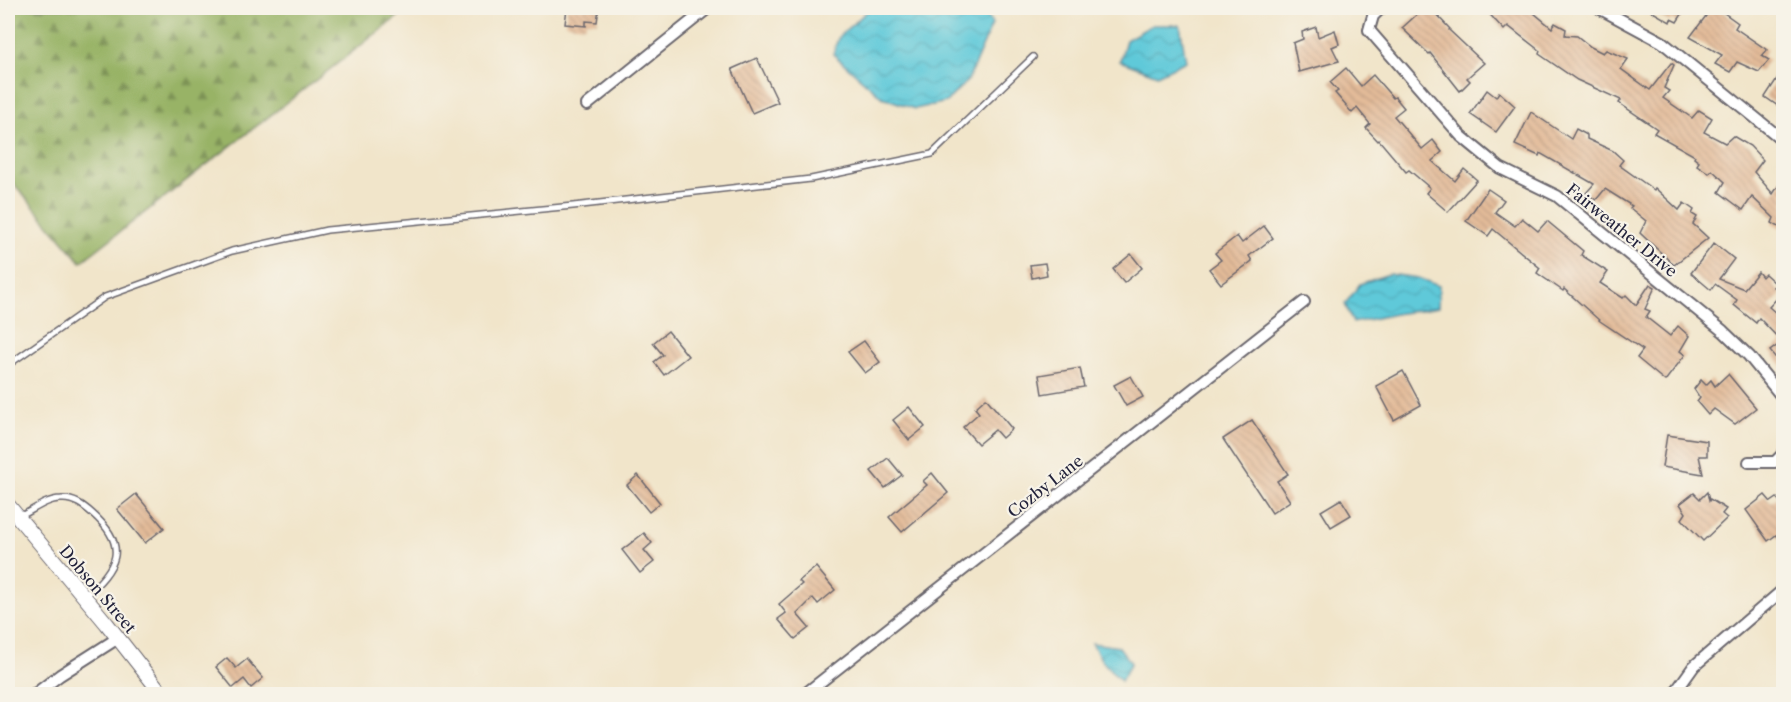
<svg xmlns="http://www.w3.org/2000/svg" width="1791" height="702" viewBox="0 0 1791 702" font-family="'Libre Caslon Text',serif">
<style>
.forest{fill:url(#forest-firs);stroke:#5d6a50;stroke-width:1.5}
.water{fill:url(#water-waves);stroke:#40768a;stroke-width:1.5}
.building{fill:url(#building-back-hatch)}
.lines{fill:none;stroke-linecap:round;stroke-linejoin:round}
.service-casing{stroke:#6a666d;stroke-width:8}
.minor-casing{stroke:#6a666d;stroke-width:14}
.tertiary-casing{stroke:#6a666d;stroke-width:16}
.service{stroke:#fff;stroke-width:5}
.minor{stroke:#fff;stroke-width:10}
.tertiary{stroke:#fff;stroke-width:14}
.labels{text-anchor:middle;dominant-baseline:central;stroke-width:4.5;stroke-linejoin:round;paint-order:stroke}
.street-label{font-size:16px;fill:#22223b;stroke:#f7f3e8}
</style>
<defs>
<pattern id="forest-firs" width="22" height="20" patternUnits="userSpaceOnUse" patternTransform="scale(1.5)"><rect width="22" height="20" fill="#98b366"/><path d="M5 1l3.5 6h-7zM16 11l3.5 6h-7z" fill="#7c9155"/></pattern>
<pattern id="water-waves" width="16" height="10" patternUnits="userSpaceOnUse" patternTransform="scale(1.5)"><rect width="16" height="10" fill="#5fc9d9"/><path d="M0 5q4-4 8 0t8 0" fill="none" stroke="#52acbb"/></pattern>
<pattern id="building-back-hatch" width="6" height="6" patternUnits="userSpaceOnUse" patternTransform="scale(1.5)"><rect width="6" height="6" fill="#e3bb99"/><path d="M-1 5l2 2M0 0l6 6M5-1l2 2" fill="none" stroke="#c2a085"/></pattern>
</defs>
<rect width="100%" height="100%" fill="#f7f3e8"/>
<filter id="ink" filterUnits="userSpaceOnUse"><feTurbulence type="fractalNoise" baseFrequency=".0167" numOctaves="2"/><feDisplacementMap in="SourceGraphic" scale="12" xChannelSelector="R" yChannelSelector="G"/><feConvolveMatrix kernelMatrix="1 2 1 2 8 2 1 2 1" color-interpolation-filters="sRGB"/></filter>
<filter id="wash" filterUnits="userSpaceOnUse"><feTurbulence type="fractalNoise" baseFrequency=".008" numOctaves="4" result="noise"/><feDisplacementMap in="SourceGraphic" scale="24" xChannelSelector="R" yChannelSelector="G"/><feGaussianBlur stdDeviation="1.35" result="paint"/><feColorMatrix in="noise" values="0 0 0 0 0 0 0 0 0 0 0 0 0 0 0 0 0 1.4 0 .05"/><feComposite in="paint" operator="in"/></filter>
<g filter="url(#wash)">
<rect width="100%" height="100%" fill="#f1e5ca"/>
<polygon class="forest" points="8,8 409,8 81,262 8,177"/>
<g class="water">
<polygon points="871,8 984,8 992,24 968,80 946,102 915,109 882,97 833,54 839,36"/>
<polygon points="1152,25 1180,25 1186,61 1157,75 1120,61 1126,40"/>
<polygon points="1389,274 1418,278 1439,286 1438,307 1395,314 1353,323 1345,304 1360,284"/>
<polygon points="1092,643 1119,647 1131,663 1121,681 1102,661"/>
</g>
<g id="blocks">
<g class="building">
<polygon points="567,8 599,8 597,22 586,21 586,26 565,24"/>
<polygon points="1424,8 1430,8 1450,29 1449,30 1484,63 1467,78 1470,81 1460,91 1430,53 1429,54 1402,28"/>
<polygon points="1484,8 1528,8 1552,28 1555,23 1566,29 1565,35 1577,36 1591,47 1603,53 1606,50 1628,59 1621,69 1650,90 1671,63 1674,65 1664,88 1669,91 1663,98 1692,118 1699,110 1712,118 1704,132 1725,143 1733,136 1750,146 1763,160 1754,172 1773,194 1784,177 1784,230 1772,223 1774,218 1752,197 1743,210 1719,192 1725,182 1712,170 1709,173 1697,165 1699,162 1694,158 1695,156 1654,133 1657,129 1619,103 1621,100 1577,80 1539,54 1540,51 1508,26 1504,30"/>
<polygon points="1646,8 1686,8 1677,22 1671,19 1670,22"/>
<polygon points="1712,8 1717,8 1738,23 1735,28 1767,50 1762,56 1769,60 1759,72 1737,62 1730,72 1715,64 1722,55 1690,37"/>
<polygon points="1316,27 1318,37 1335,30 1339,44 1332,47 1339,61 1299,72 1293,43 1303,39 1302,32"/>
<polygon points="757,58 778,102 752,113 732,69"/>
<polygon points="1346,68 1361,86 1373,75 1393,98 1395,97 1404,108 1394,116 1422,149 1433,140 1442,152 1432,161 1455,181 1464,169 1477,180 1448,212 1426,193 1430,188 1409,170 1406,172 1379,140 1378,141 1366,128 1370,124 1357,108 1352,113 1335,93 1338,91 1330,82"/>
<polygon points="1784,68 1784,110 1765,97"/>
<polygon points="1487,90 1496,97 1499,92 1515,106 1496,132 1470,114"/>
<polygon points="1531,112 1571,139 1576,129 1587,135 1587,139 1613,151 1623,160 1619,165 1654,190 1655,188 1679,210 1684,203 1694,210 1692,214 1697,217 1693,224 1708,238 1674,265 1640,233 1646,221 1630,208 1632,206 1605,189 1596,200 1586,193 1594,184 1540,153 1539,156 1515,145"/>
<polygon points="1488,189 1504,200 1495,212 1515,226 1522,218 1538,231 1547,221 1583,251 1581,255 1608,272 1600,283 1623,298 1626,295 1636,305 1650,284 1655,287 1645,309 1650,311 1646,317 1670,336 1678,326 1689,336 1680,351 1685,355 1665,381 1637,358 1643,350 1600,321 1564,289 1563,291 1537,273 1540,268 1493,229 1488,236 1466,221"/>
<polygon points="1264,226 1273,238 1249,256 1252,261 1221,284 1209,269 1221,260 1215,253 1237,236 1242,243"/>
<polygon points="1714,243 1734,259 1719,279 1744,289 1758,272 1762,277 1765,274 1775,283 1774,287 1782,293 1769,307 1784,320 1784,368 1770,351 1782,342 1759,318 1756,323 1734,305 1737,300 1715,284 1711,290 1691,273"/>
<polygon points="1131,254 1142,268 1124,283 1113,269"/>
<polygon points="1045,263 1047,275 1032,278 1030,265"/>
<polygon points="668,331 688,356 664,375 654,362 663,355 653,343"/>
<polygon points="864,341 880,362 865,373 848,352"/>
<polygon points="1080,368 1084,387 1042,394 1039,375"/>
<polygon points="1403,371 1421,405 1394,420 1376,386"/>
<polygon points="1728,374 1756,408 1735,424 1714,409 1708,415 1697,402 1700,398 1694,389 1701,380 1706,385 1711,380 1715,386"/>
<polygon points="1131,376 1143,397 1126,406 1114,385"/>
<polygon points="986,398 1012,429 1002,438 995,430 978,444 963,427 979,413 975,408"/>
<polygon points="909,407 925,427 909,440 893,420"/>
<polygon points="1252,420 1288,474 1277,481 1290,501 1272,513 1223,439"/>
<polygon points="1667,435 1707,441 1707,456 1699,456 1703,474 1662,467"/>
<polygon points="888,458 902,475 885,488 871,471"/>
<polygon points="932,473 948,493 902,532 889,517 927,485 923,481"/>
<polygon points="638,475 660,503 649,512 627,485"/>
<polygon points="1707,492 1709,501 1710,499 1726,509 1722,514 1727,518 1703,541 1682,519 1686,513 1680,504 1694,493 1700,499"/>
<polygon points="136,494 164,528 145,543 117,509"/>
<polygon points="1765,495 1771,502 1777,498 1784,507 1784,542 1776,535 1768,541 1746,510"/>
<polygon points="1341,499 1351,515 1331,527 1321,511"/>
<polygon points="644,533 652,543 644,550 654,562 640,573 622,550"/>
<polygon points="816,567 835,590 818,604 813,598 797,614 809,628 795,639 778,619 786,613 779,604 802,584 799,581"/>
<polygon points="227,658 236,668 247,659 263,678 251,688 244,679 233,688 216,667"/>
</g>
</g>
</g>
<g filter="url(#ink)">
<use href="#blocks" fill-opacity="0" stroke="#6a666d" stroke-width="1.5"/>
<g class="lines">
<defs>
<g id="service">
<polyline points="8,365 105,297 232,251 327,230 573,206 811,179 932,154 1033,57"/>
<path d="M19,517C32,511 46,499 61,499C74,498 84,506 93,514C130,547 117,568 84,597"/>
</g>
<g id="minor">
<polyline points="1381,8 1373,16 1369,30 1461,136 1500,168 1557,196 1723,331 1749,356 1784,399"/>
<polyline points="1599,8 1662,42 1784,141"/>
<polyline points="587,105 708,8"/>
<polyline points="1749,462 1775,462 1784,453"/>
<polyline points="35,694 60,675 118,638"/>
<polyline points="805,694 1304,302"/>
<polyline points="1674,694 1694,666 1784,589"/>
</g>
<polyline id="tertiary" points="8,505 107,624 162,694"/>
</defs>
<use href="#service" class="service-casing"/>
<use href="#minor" class="minor-casing"/>
<use href="#tertiary" class="tertiary-casing"/>
<use href="#service" class="service"/>
<use href="#minor" class="minor"/>
<use href="#tertiary" class="tertiary"/>
</g>
</g>
<g class="labels">
<g class="street-label">
<text transform="translate(1622 230) rotate(39)">Fairweather Drive</text>
<text transform="translate(1045 486) rotate(-38)">Cozby Lane</text>
<text transform="translate(98 589) rotate(50)">Dobson Street</text>
</g>
</g>
<rect width="1791" height="702" fill="none" stroke="#f7f3e8" stroke-width="30"/>
</svg>
